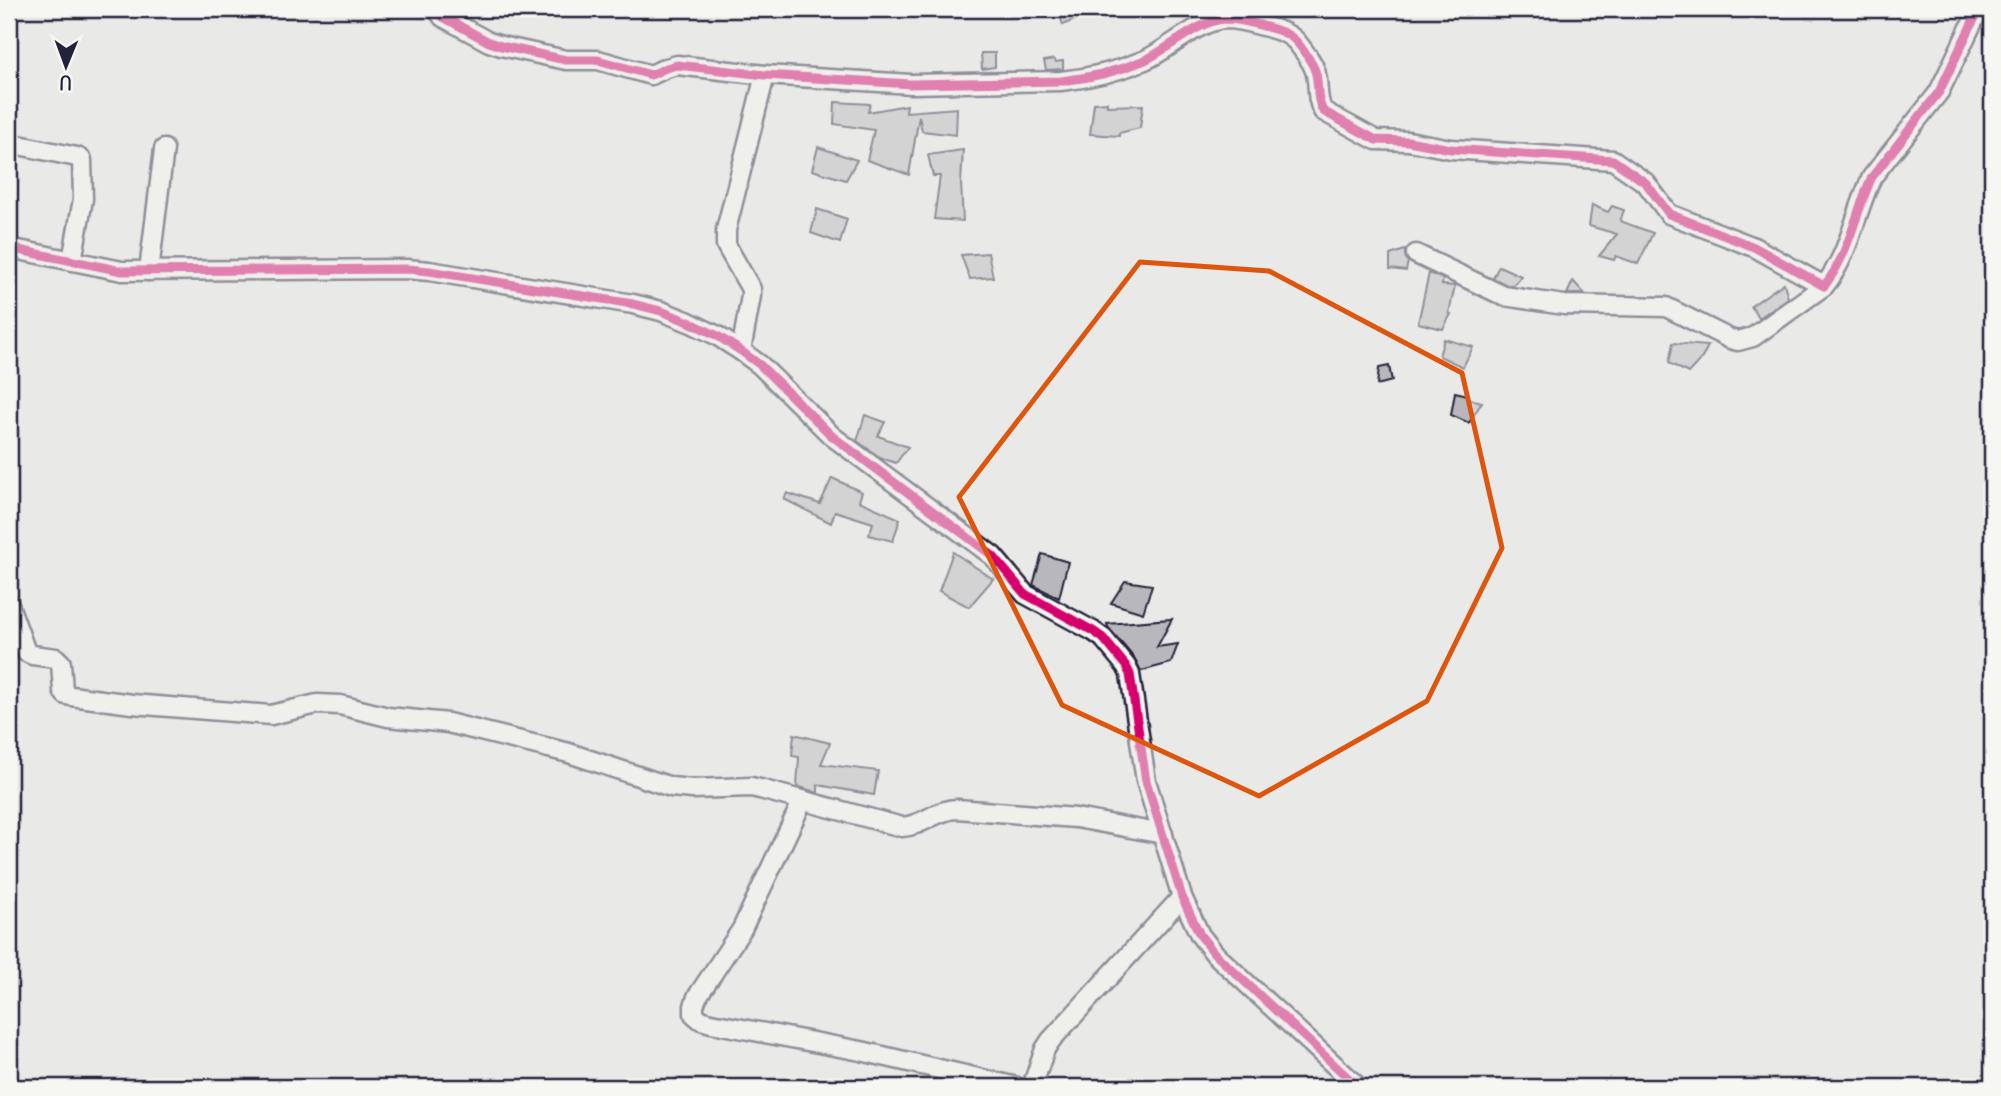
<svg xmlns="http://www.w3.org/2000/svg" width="2001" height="1096" viewBox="0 0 2001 1096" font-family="Delius,sans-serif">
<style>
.building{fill:#b8b8bc;stroke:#22223b;stroke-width:2}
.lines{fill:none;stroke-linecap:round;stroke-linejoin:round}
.minor-casing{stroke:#22223b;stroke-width:23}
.minor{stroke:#f6f6f2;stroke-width:18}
.cycleway-casing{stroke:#f6f6f2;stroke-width:13}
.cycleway{stroke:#d6006c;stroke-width:9}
.marked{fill:none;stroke:#de560e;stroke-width:5;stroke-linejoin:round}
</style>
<rect width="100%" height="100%" fill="#e9e9e7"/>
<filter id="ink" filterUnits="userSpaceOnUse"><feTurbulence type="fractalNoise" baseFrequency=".0143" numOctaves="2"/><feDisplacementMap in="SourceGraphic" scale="14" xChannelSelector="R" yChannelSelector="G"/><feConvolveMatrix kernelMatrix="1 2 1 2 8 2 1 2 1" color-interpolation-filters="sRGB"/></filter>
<g filter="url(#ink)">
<g class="building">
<polygon points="1058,9 1098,9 1063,25"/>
<polygon points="981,53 995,53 995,67 982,69"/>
<polygon points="1054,59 1056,62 1063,61 1063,69 1046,70 1044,61"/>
<polygon points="835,102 870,104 868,112 907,105 906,112 957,108 956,135 922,131 919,116 909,175 867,160 874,130 834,124"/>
<polygon points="1107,102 1107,106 1143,105 1140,128 1119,133 1119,136 1090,134 1094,103"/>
<polygon points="818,147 857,160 846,180 812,170"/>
<polygon points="963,150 961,183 963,221 934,219 940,176 933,176 928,155"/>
<polygon points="1592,205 1608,212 1612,206 1624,210 1620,221 1653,233 1638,264 1616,256 1614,260 1599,256 1617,234 1589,226"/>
<polygon points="817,209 847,219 840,243 811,233"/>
<polygon points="1405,250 1405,256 1408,262 1406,271 1390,269 1390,255"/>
<polygon points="988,253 993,277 970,279 961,255"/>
<polygon points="1499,266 1521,276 1513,286 1507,285 1493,278"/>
<polygon points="1429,273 1443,279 1442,285 1455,286 1449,313 1451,314 1443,329 1418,323"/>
<polygon points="1573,281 1585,294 1567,294"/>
<polygon points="1784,283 1788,298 1759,318 1751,306"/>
<polygon points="1444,339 1473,347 1463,367 1439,356"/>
<polygon points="1673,343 1708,346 1702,358 1688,373 1669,363"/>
<polygon points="1389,366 1392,381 1377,385 1379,368"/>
<polygon points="1455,392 1468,395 1469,399 1482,402 1469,423 1451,415"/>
<polygon points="865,415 885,422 878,436 908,447 896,463 881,458 857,441"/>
<polygon points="832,478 862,492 859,501 900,519 893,541 869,535 873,523 835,511 831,523 784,499 787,493 820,504"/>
<polygon points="953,552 993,579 969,607 939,591"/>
<polygon points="1042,554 1068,562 1059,598 1033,585"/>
<polygon points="1125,581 1152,585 1143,613 1111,603"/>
<polygon points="1172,619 1157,647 1178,644 1171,663 1141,671 1135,659 1108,627 1107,624"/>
<polygon points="794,734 830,743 821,764 878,771 874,795 818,785 818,793 797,786 799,757 792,756"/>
</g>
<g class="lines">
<defs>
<g id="minor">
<path d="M437,9L443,17L489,42L501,46L566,60H598L651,75L666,68L677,65L765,75L911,84L1061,81C1089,78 1119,71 1145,60C1170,49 1198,20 1226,19C1239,19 1251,23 1263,26C1278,30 1291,33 1300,46C1306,54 1314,64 1316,74C1319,86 1316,100 1323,111L1376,140L1408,141L1451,149L1613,160L1646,183L1669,214L1754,247L1824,286C1849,256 1855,213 1872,177L1939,92L1979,9"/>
<polyline points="9,143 77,157 82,160 83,199 72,261"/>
<polyline points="9,248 122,271 407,269 429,271 633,304 661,311 689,322 716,335 741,351 760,365 832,436 993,556 1025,594 1093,631 1103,638 1126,666 1130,674 1146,781 1182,897 1200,935 1215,954 1358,1087"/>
<polyline points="1416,254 1504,296 1564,305 1666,307 1730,339 1738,341 1753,337 1824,286"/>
<polyline points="149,271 164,149"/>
<polyline points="741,351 751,296 751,289 726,245 726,230 765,75"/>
<path d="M9,605L26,652L32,655L56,658L61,663L63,691L66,695L71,696L132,704L271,715L317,704L340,705L388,717L448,723L569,753L671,787L692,789L751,787L760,789L902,827C923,826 937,809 957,809L1076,818L1163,834"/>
<polyline points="803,800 742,929 697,997 694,1006 694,1014 701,1020 711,1023 861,1051 1017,1087"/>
<polyline points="1032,1087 1045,1049 1051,1040 1182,897"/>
</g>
</defs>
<use href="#minor" class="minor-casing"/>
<use href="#minor" class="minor"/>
<defs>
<g id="cycleway">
<path d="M437,9L443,17L489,42L501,46L566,60H598L651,75L666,68L677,65L765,75L911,84L1061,81C1089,78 1119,71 1145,60C1170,49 1198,20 1226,19C1239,19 1251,23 1263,26C1278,30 1291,33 1300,46C1306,54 1314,64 1316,74C1319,86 1316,100 1323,111L1376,140L1408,141L1451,149L1613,160L1646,183L1669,214L1754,247L1824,286C1849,256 1855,213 1872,177L1939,92L1979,9"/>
<polyline points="9,248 122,271 407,269 429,271 633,304 661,311 689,322 716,335 741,351 760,365 832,436 993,556 1025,594 1093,631 1103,638 1126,666 1130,674 1146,781 1182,897 1200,935 1215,954 1358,1087"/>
</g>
</defs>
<use href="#cycleway" class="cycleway-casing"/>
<use href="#cycleway" class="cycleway"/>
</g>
</g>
<path d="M0 0H2001V1096H0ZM1140,262L1269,271L1462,373L1502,548L1427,701L1259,796L1062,705L959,497Z" fill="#e9e9e7" fill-opacity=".55" fill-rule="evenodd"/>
<path class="marked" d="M1140,262L1269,271L1462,373L1502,548L1427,701L1259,796L1062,705L959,497Z"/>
<rect width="2001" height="1096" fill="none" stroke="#f6f6f2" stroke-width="35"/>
<rect x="18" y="18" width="1966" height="1061" fill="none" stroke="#22223b" stroke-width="2.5" filter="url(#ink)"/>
<g transform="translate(66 66) rotate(181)" stroke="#f6f6f2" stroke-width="5" paint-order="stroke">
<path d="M0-5L12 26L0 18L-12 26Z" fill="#22223b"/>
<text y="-10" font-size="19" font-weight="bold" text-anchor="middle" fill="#22223b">U</text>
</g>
</svg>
